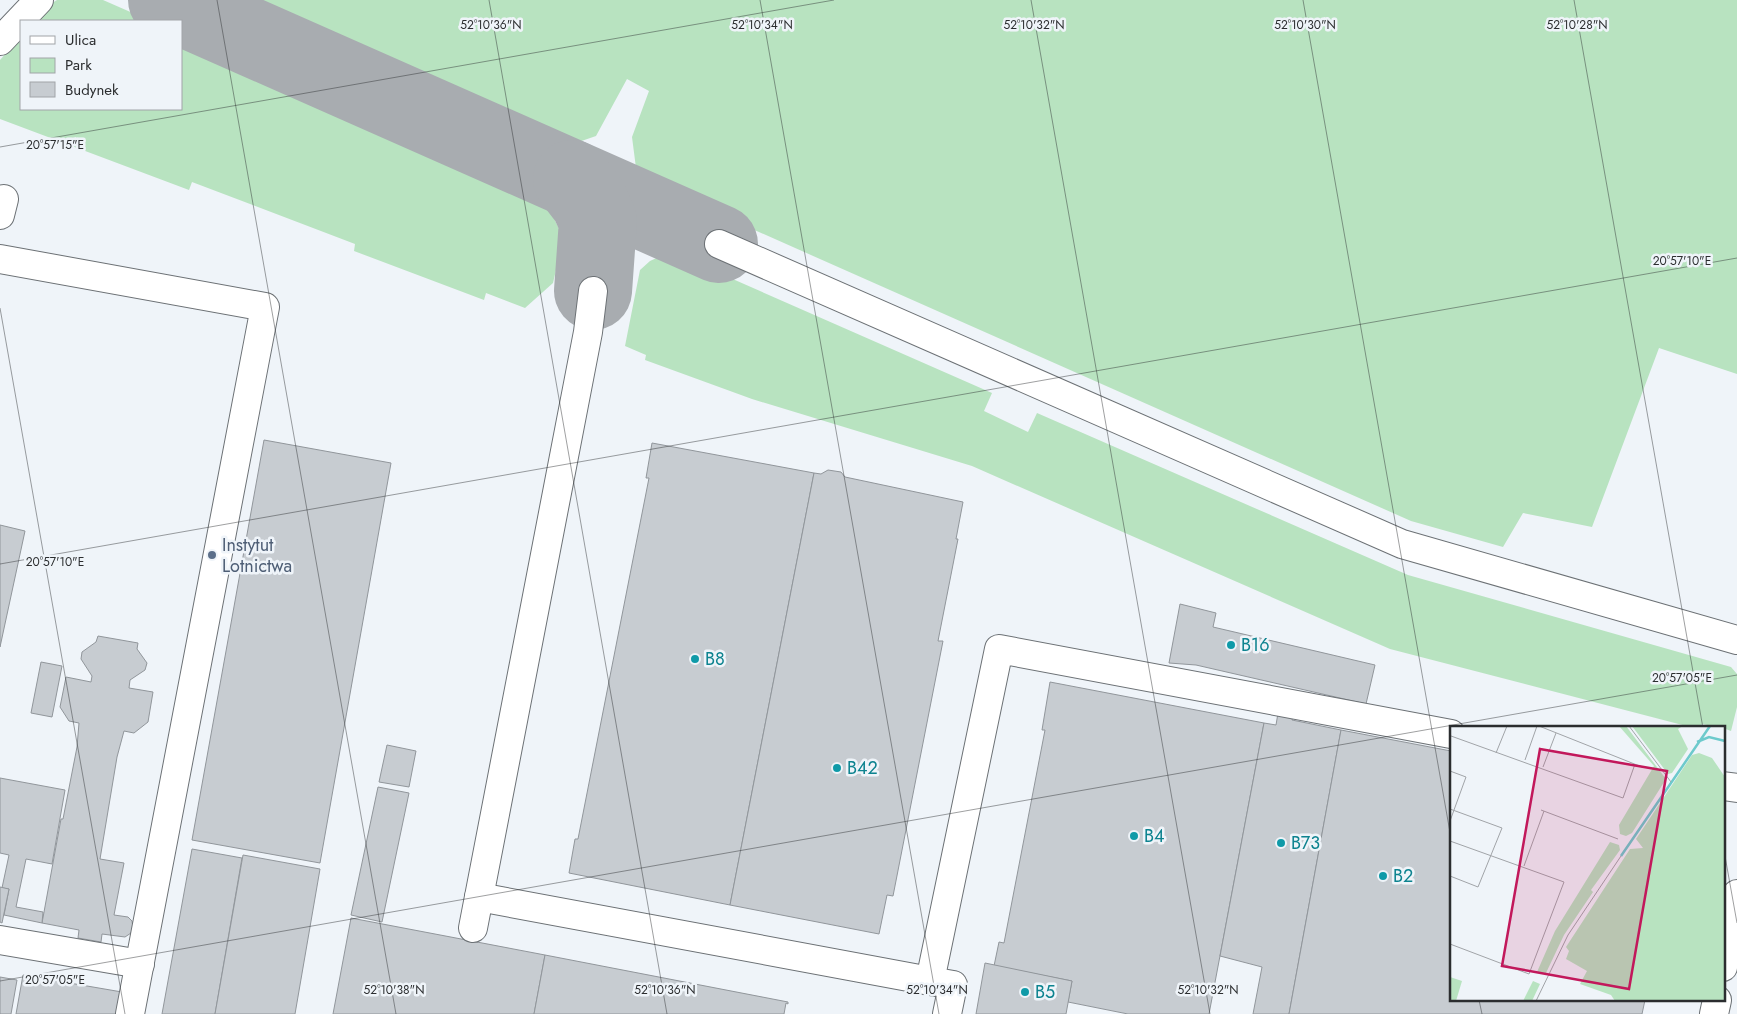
<svg xmlns="http://www.w3.org/2000/svg" width="1737" height="1014" viewBox="0 0 1737 1014" font-family="Jost,sans-serif">
<style>
.green{fill:#b8e3c0}
.lines{fill:none;stroke-linecap:round;stroke-linejoin:round}
.taxiway{stroke:#a8acb0;stroke-width:78}
.building{fill:#c7ccd1;stroke:#91969b}
.minor-casing{stroke:#6c7175;stroke-width:30}
.minor{stroke:#fff;stroke-width:28}
.ticks{fill:none;stroke:#2b2d2f;stroke-width:1;stroke-opacity:0.45}
.service-dot{fill:#5c6f8a;stroke:#eff4f9;stroke-width:2}
.culture-dot{fill:#0f9aa8;stroke:#eff4f9;stroke-width:2}
.labels{text-anchor:middle;dominant-baseline:central;stroke-width:5;stroke-linejoin:round;paint-order:stroke}
.service-label{font-size:18px;fill:#4e5e75;stroke:#eff4f9;text-anchor:start}
.culture-label{font-size:18px;fill:#0d838f;stroke:#eff4f9;text-anchor:start}
.inset-river{fill:none;stroke:#6dcacc;stroke-width:2.5}
.inset-road{fill:none;stroke:#a1a4a8;stroke-width:1}
.view{fill:#c2185b;fill-opacity:0.15;stroke:#c2185b;stroke-width:2.5}
.inset-edge{fill:none;stroke:#2b2d2f;stroke-width:2.5}
.ticks-label{font-size:12px;text-anchor:middle;fill:#2b2d2f;stroke:#eff4f9;stroke-width:5;stroke-linejoin:round;paint-order:stroke}
</style>
<rect width="100%" height="100%" fill="#eff4f9"/>
<g class="green">
<polygon points="57,0 103,0 151,21 35,21 49,5"/>
<polygon points="233,0 1737,0 1737,374 1659,348 1592,527 1523,513 1503,547 1411,521 653,185 636,168 632,137 649,91 627,79 596,136 564,147"/>
<polygon points="181,35 530,189 552,214 559,229 561,248 553,283 525,308 486,293 484,300 354,251 355,244 192,182 189,190 0,119 0,60 21,36 21,109 181,109"/>
<polygon points="663,255 678,255 992,393 984,411 1028,432 1037,413 1408,575 1731,667 1737,674 1737,707 1731,731 1723,728 1702,724 1701,728 1694,728 1390,649 972,466 752,399 645,360 646,355 625,346 640,270 650,261"/>
</g>
<g class="lines">
<g class="taxiway">
<polyline points="167,0 719,244"/>
<polyline points="572,179 589,201 598,221 593,291"/>
</g>
</g>
<g class="building">
<polygon points="264,440 391,463 320,863 192,840"/>
<polygon points="652,443 814,473 730,905 569,873 575,839 578,839 649,478 646,478"/>
<polygon points="828,470 841,472 845,477 963,502 956,539 958,539 938,641 943,641 893,896 887,895 879,934 730,905 814,473 821,474"/>
<polygon points="0,525 25,531 0,647"/>
<polygon points="1180,604 1216,613 1213,627 1375,665 1366,704 1196,665 1169,663"/>
<polygon points="98,636 138,643 137,649 147,663 145,670 130,680 129,688 153,692 148,722 134,733 124,731 117,757 100,859 124,863 114,915 128,917 132,921 133,928 131,933 125,937 102,934 101,942 78,938 79,930 42,923 61,819 63,819 77,747 79,723 69,721 60,707 66,677 91,682 92,676 81,659 82,652 96,642"/>
<polygon points="41,662 62,666 52,717 31,713"/>
<polygon points="1050,682 1264,723 1209,1014 1128,1014 1068,1002 1072,981 994,966 999,942 1004,943 1045,730 1042,730"/>
<polygon points="1278,713 1293,716 1292,720 1341,730 1289,1014 1253,1014 1262,967 1220,956 1264,723 1276,725"/>
<polygon points="1341,730 1451,751 1451,1000 1645,1000 1642,1014 1289,1014"/>
<polygon points="387,745 416,751 409,787 379,782"/>
<polygon points="0,778 65,790 52,864 26,859 16,907 43,912 42,923 4,915 9,889 2,888 9,855 0,853"/>
<polygon points="378,787 409,793 382,922 351,915"/>
<polygon points="192,849 242,858 215,1014 162,1014"/>
<polygon points="243,855 320,869 295,1014 215,1014"/>
<polygon points="0,887 9,889 2,923 0,922"/>
<polygon points="351,918 545,955 534,1014 333,1014"/>
<polygon points="545,955 788,1002 788,1004 786,1003 784,1014 534,1014"/>
<polygon points="985,963 1072,981 1066,1014 976,1014"/>
<polygon points="23,975 122,992 118,1014 16,1014"/>
<polygon points="0,977 17,980 11,1014 0,1014"/>
</g>
<g class="lines">
<defs>
<g id="minor">
<polyline points="0,41 39,0"/>
<polyline points="0,215 4,199"/>
<polyline points="719,244 1402,544 1737,640"/>
<polyline points="0,259 265,307 130,1014"/>
<polyline points="1723,786 1737,788"/>
<polyline points="479,897 930,981"/>
<polyline points="473,928 588,332 593,291"/>
<polyline points="0,940 140,964"/>
<polyline points="1723,967 1737,894"/>
<polyline points="947,1014 953,985 930,981 999,649 1451,734"/>
<polyline points="1714,1014 1717,1000"/>
</g>
</defs>
<use href="#minor" class="minor-casing"/>
<use href="#minor" class="minor"/>
</g>
<path class="ticks" d="M217,0L396,1014M489,0L667,1014M760,0L939,1014M1031,0L1210,1014M1303,0L1451,838M1574,0L1703,728M0,147L834,0M0,308L125,1014M0,564L1737,258M1723,845L1737,923M0,981L1737,675M1479,1000L1482,1014"/>
<circle class="service-dot" cx="212" cy="555" r="5"/>
<g class="culture-dot">
<circle cx="1231" cy="645" r="5"/>
<circle cx="695" cy="659" r="5"/>
<circle cx="837" cy="768" r="5"/>
<circle cx="1134" cy="836" r="5"/>
<circle cx="1281" cy="843" r="5"/>
<circle cx="1383" cy="876" r="5"/>
<circle cx="1025" cy="992" r="5"/>
</g>
<g class="labels">
<g class="service-label">
<text x="222" y="545">Instytut<tspan x="222" dy="21">Lotnictwa</tspan></text>
</g>
<g class="culture-label">
<text x="1241" y="645">B16</text>
<text x="705" y="659">B8</text>
<text x="847" y="768">B42</text>
<text x="1144" y="836">B4</text>
<text x="1291" y="843">B73</text>
<text x="1393" y="876">B2</text>
<text x="1035" y="992">B5</text>
</g>
</g>
<g transform="translate(1450 726)">
<rect width="275" height="275" fill="#eff4f9"/>
<path d="M169,0H176L216,53L182,107L176,110L170,108L169,99L204,40ZM182,0H233L228,3L238,23L222,47L218,48ZM249,27L262,32L275,51V275H165L161,269L130,258L137,245L116,233L119,225L116,221L180,123L193,122L186,113L242,29ZM160,116L169,119L170,124L141,164L143,166L114,209L96,247L87,246L105,205ZM0,251L12,255L6,275H0ZM83,255L90,258L82,275H73Z" fill="#b8e3c0"/>
<path class="inset-river" d="M247,16L259,11L275,15M171,130L260,0"/>
<path class="inset-road" d="M89,0L192,41M179,0L221,56M1,10L173,72L185,38M46,27L57,0M75,34L87,0M93,41L106,7M0,45L16,51L0,95M0,83L52,102L28,161L0,150M91,84L168,113M0,115L114,156L79,248L0,218M74,140L94,85M86,275L118,209L171,130"/>
<path class="view" d="M90,23L217,45L179,263L52,240Z"/>
<rect width="275" height="275" class="inset-edge"/>
</g>
<g class="ticks-label">
<text x="762" y="29">52°10'34"N</text>
<text x="491" y="29">52°10'36"N</text>
<text x="1034" y="29">52°10'32"N</text>
<text x="1305" y="29">52°10'30"N</text>
<text x="1577" y="29">52°10'28"N</text>
<text x="55" y="149">20°57'15"E</text>
<text x="1682" y="265">20°57'10"E</text>
<text x="55" y="566">20°57'10"E</text>
<text x="1682" y="682">20°57'05"E</text>
<text x="55" y="984">20°57'05"E</text>
<text x="394" y="994">52°10'38"N</text>
<text x="665" y="994">52°10'36"N</text>
<text x="937" y="994">52°10'34"N</text>
<text x="1208" y="994">52°10'32"N</text>
</g>
<rect x="20" y="20" width="162" height="90" fill="#eff4f9" stroke="#a1a4a8"/>
<rect x="30" y="36" width="25" height="8" fill="#ffffff" stroke="#a1a4a8"/>
<text x="65" y="45" font-size="15" fill="#2b2d2f">Ulica</text>
<rect x="30" y="58" width="25" height="15" fill="#b8e3c0" stroke="#a1a4a8"/>
<text x="65" y="70" font-size="15" fill="#2b2d2f">Park</text>
<rect x="30" y="82" width="25" height="15" fill="#c7ccd1" stroke="#a1a4a8"/>
<text x="65" y="95" font-size="15" fill="#2b2d2f">Budynek</text>
</svg>
